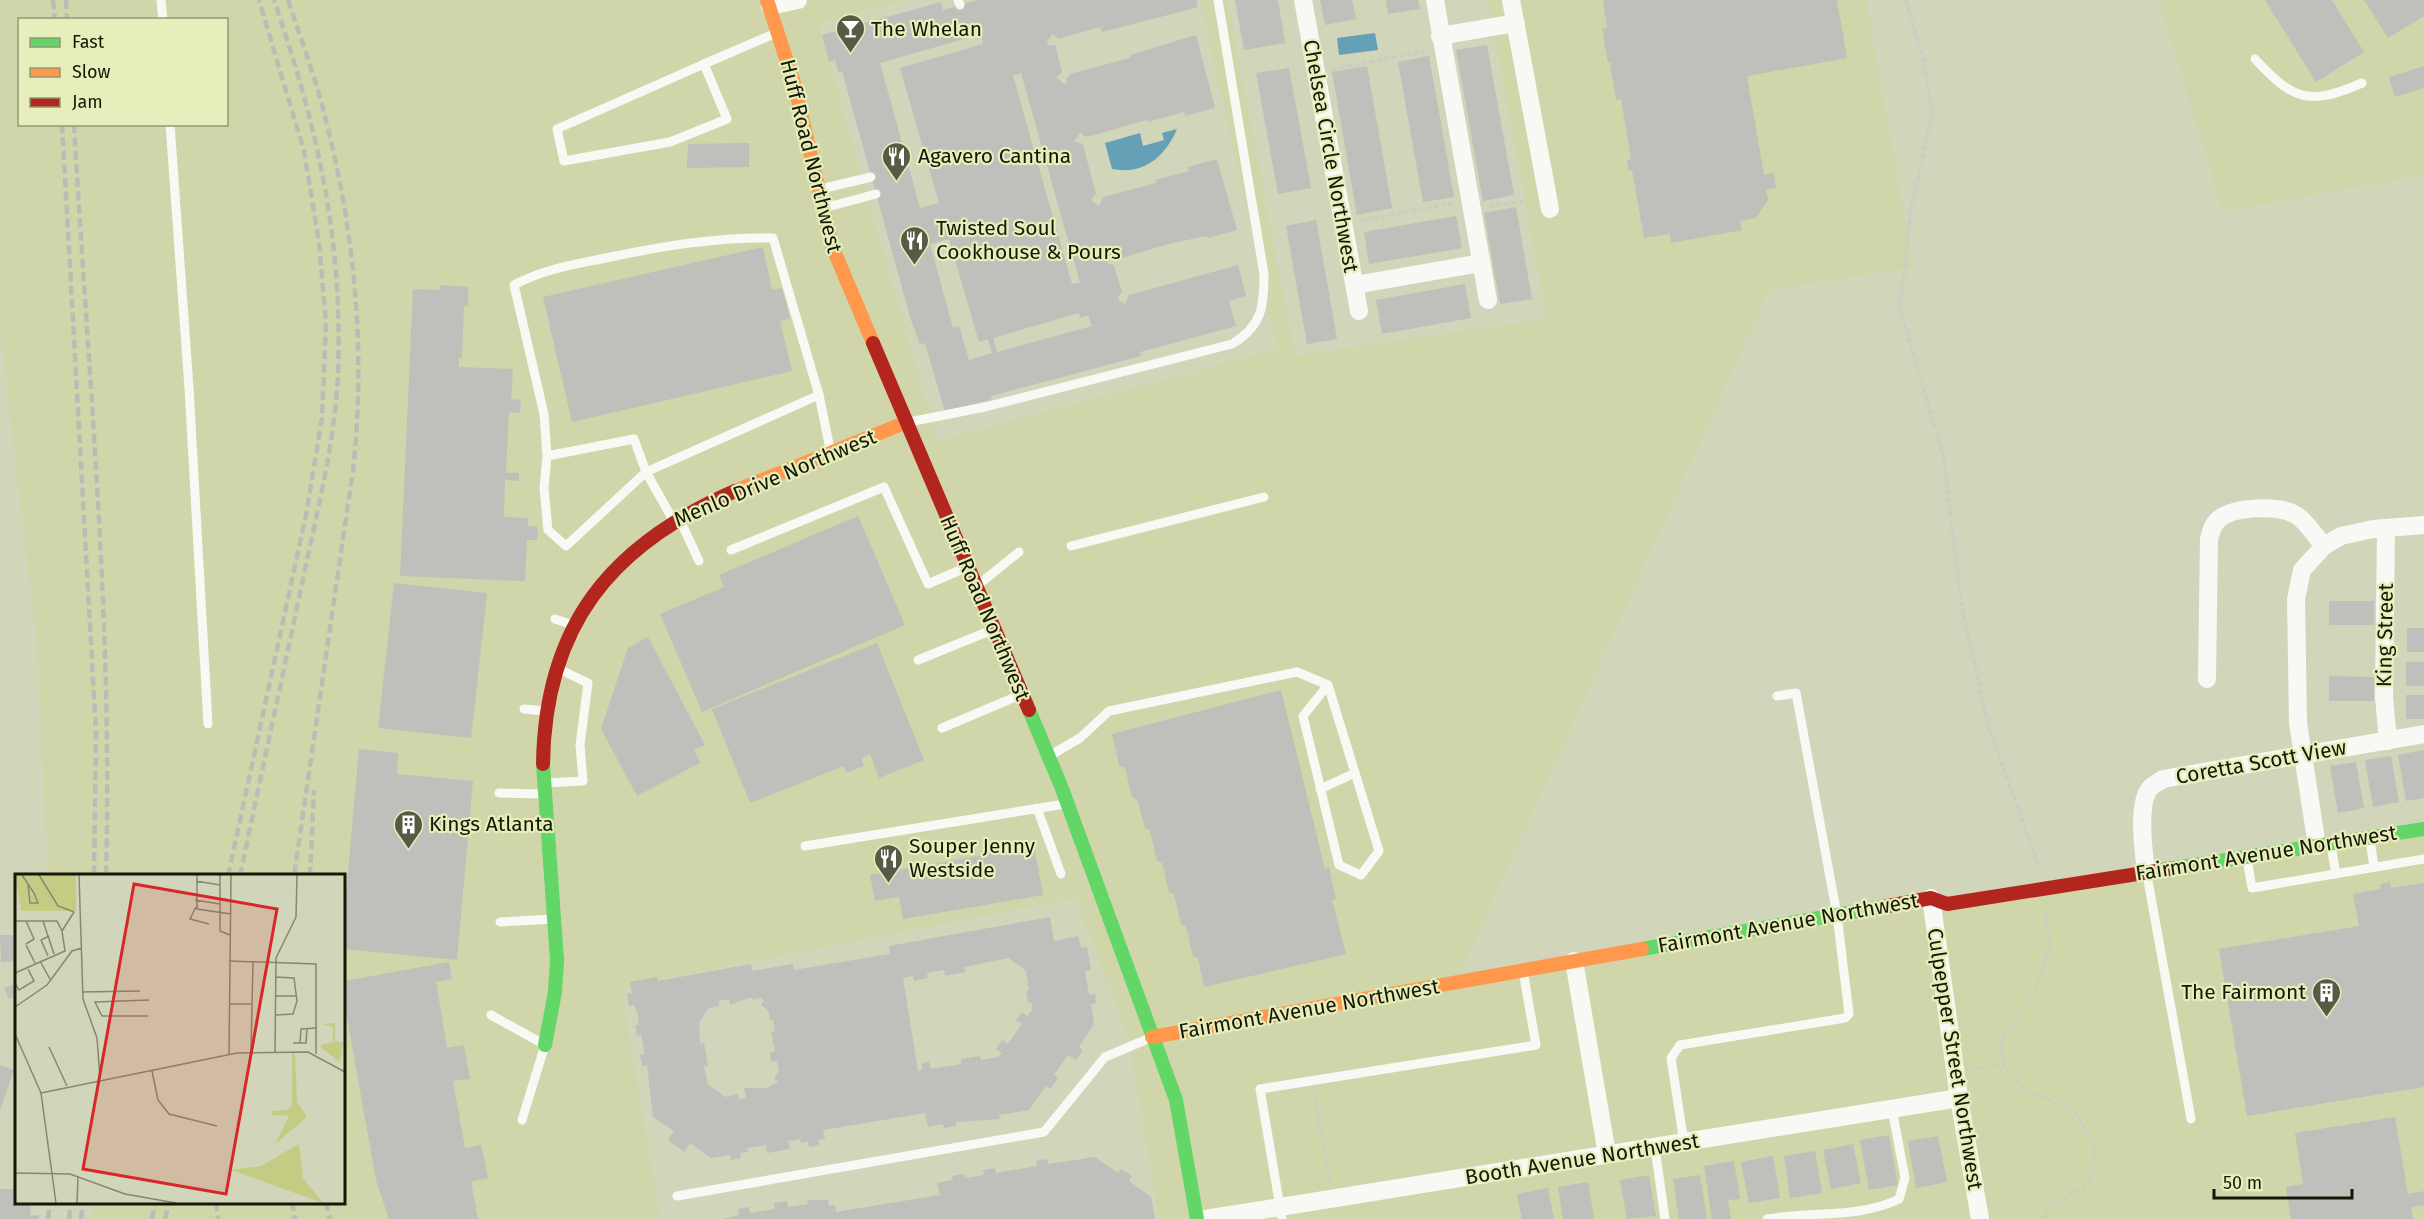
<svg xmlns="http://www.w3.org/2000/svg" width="2424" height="1219" viewBox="0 0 2424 1219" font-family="'Fira Sans',sans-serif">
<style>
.built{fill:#d0d6aa;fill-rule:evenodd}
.water{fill:#66a0b6}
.building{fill:#bfbfbb;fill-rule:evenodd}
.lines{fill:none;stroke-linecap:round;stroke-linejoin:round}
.path{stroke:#cbccc4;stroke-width:3;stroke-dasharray:4.5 3;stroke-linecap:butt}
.lane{stroke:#f8f9f4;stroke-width:9}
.street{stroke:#f8f9f4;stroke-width:18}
.fast{stroke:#63d668;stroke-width:14}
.slow{stroke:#ff974d;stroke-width:14}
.jam{stroke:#b3261e;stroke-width:14}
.rail{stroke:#bbbcb5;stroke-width:4.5;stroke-dasharray:9 4.5;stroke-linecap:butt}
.labels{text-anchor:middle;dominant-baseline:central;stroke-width:4.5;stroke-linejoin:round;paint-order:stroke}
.poi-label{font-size:21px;fill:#161806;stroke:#e6eebb;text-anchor:start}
.street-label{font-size:21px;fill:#161806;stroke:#e6eebb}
.inset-road{fill:none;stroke:#868971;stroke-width:1.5}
.view{fill:#d62828;fill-opacity:0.15;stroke:#d62828;stroke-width:3}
.inset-edge{fill:none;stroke:#161806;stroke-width:3}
</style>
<rect width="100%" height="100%" fill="#d1d5b9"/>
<g class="built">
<path d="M0,0H907L818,23L937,441L1278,349L1200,0H1227L1295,356L1547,319L1488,0H1866L1913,267L1769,290L1452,990L1618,959L2424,831V1219H1159L1128,1035L1075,898L621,987L660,1219H91L94,1203L344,1202V876L48,875L37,644L0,331ZM20,20H226V124H20Z"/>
<polygon points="2159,0 2424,0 2424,175 2223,211"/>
</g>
<g class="water">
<polygon points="1375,33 1378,50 1339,55 1337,38"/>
<path d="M1177,129C1165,157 1144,175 1112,169L1105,143L1140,133L1143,146L1164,140L1162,133Z"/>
</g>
<g class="building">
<path d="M978,0H1196L1198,7L1168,15L1102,32L1100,27L1058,39L1053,34L1047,41L1048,45H1055L1062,72L1056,77L1064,84L1067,83L1066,79L1070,74L1130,58V55L1196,35L1215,108L1185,116L1184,112L1148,122L1147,120L1087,137L1082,135L1081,132L1074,141L1083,145L1096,194L1091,200L1099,206L1103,197L1156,183L1155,180L1189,171L1188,167L1217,159L1237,230L1208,238L1207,236L1172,243L1118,259L1113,254L1108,261V264L1114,265L1122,292L1118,297L1119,300L1125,305L1129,295L1238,265L1246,296L1229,301L1236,326L1140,352L1141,356L991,396L992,399L945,412L925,343L920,344L911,320L842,71L838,72L835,60L829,62L822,35L941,2L943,10ZM981,34L983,44L900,68L939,203L920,208L880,63ZM1021,73L1080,283L1072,284L1013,76ZM949,239L979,342L988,339L992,353L969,360L959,326L953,328L930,244ZM1079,313L1080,318L1088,315L1092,326L997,352L993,338Z"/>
<polygon points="1235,0 1278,0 1285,43 1244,50"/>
<polygon points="1320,0 1352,0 1356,19 1325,25"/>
<polygon points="1386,0 1418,0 1420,9 1388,14"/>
<polygon points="1603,0 1837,0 1847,58 1747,76 1764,175 1774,173 1776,188 1766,190 1768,200 1756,218 1740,221 1742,230 1671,243 1670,234 1644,238 1632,170 1629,171 1627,160 1631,159 1621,99 1616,100 1610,65 1613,62 1608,63 1602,28 1607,27"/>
<polygon points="2265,0 2332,0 2364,52 2316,82"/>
<polygon points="2364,0 2424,0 2424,16 2388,38"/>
<polygon points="1487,45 1514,195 1483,201 1456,50"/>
<polygon points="1429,56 1454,197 1423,202 1398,62"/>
<polygon points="1367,66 1392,208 1357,215 1332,72"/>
<polygon points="2424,66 2424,88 2395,97 2389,77"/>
<polygon points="1289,68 1311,188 1278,194 1256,73"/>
<polygon points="749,143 749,167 687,168 688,144"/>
<polygon points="1516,207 1532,299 1500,304 1484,213"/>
<polygon points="1456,216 1462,248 1369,264 1364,232"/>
<polygon points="1316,220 1337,339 1307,344 1286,226"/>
<polygon points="763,247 772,290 782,288 790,319 780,321 792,371 572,422 543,297"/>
<polygon points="1465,284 1471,318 1382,334 1376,300"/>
<polygon points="440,285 468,287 468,306 462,306 464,308 462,358 459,358 459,367 513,369 511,399 521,400 520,413 509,412 506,473 519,473 519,481 505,480 504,517 528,518 528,526 538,527 537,540 527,540 525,581 400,576 413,289 440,290"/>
<polygon points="858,516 905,625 702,712 660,614 724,587 719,575"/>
<polygon points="394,583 487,593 471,738 378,728"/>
<rect x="2329" y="601" width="45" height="24"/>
<rect x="2407" y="628" width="17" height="24"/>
<polygon points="648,637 705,745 694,750 700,763 637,796 601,729 628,648"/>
<polygon points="877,643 924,760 879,778 870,754 861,758 864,766 846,773 844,766 750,803 712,709"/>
<rect x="2406" y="662" width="18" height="24"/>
<polygon points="2329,676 2374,677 2374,701 2329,701"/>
<polygon points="1281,690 1325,869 1329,867 1336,899 1332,900 1346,954 1204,987 1198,958 1193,956 1186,927 1181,924 1174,895 1169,892 1162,863 1157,861 1150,831 1145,828 1137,799 1132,797 1125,768 1119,765 1112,734"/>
<rect x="2406" y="695" width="18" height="24"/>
<polygon points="359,749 398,753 397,774 473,781 457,960 344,949 344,917"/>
<polygon points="2424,750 2424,798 2406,801 2398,755"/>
<polygon points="2391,756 2399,802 2373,807 2365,760"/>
<polygon points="2356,762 2364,808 2338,813 2330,766"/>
<polygon points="1034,846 1043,895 903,919 899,897 875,901 870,875"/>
<polygon points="2390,882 2391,888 2424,883 2424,1087 2247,1116 2219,949 2359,926 2353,894 2381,889 2380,884"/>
<path d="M1050,917L1054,941L1078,936L1081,948L1087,947L1091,970L1085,971L1089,995L1095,994L1096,1003L1091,1004L1094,1024L1079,1047L1083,1050L1076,1060L1068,1055L1054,1075L1058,1078L1050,1089L1046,1086L1029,1110L999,1115L1000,1119L956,1122V1126L944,1128L943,1124L928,1127L925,1113L823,1130L825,1139L818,1140L819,1145L809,1147L808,1141L801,1143L800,1139L788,1141L790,1149L767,1153L766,1145L747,1148L748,1152L740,1153L741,1158L731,1160L730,1155L711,1158L690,1143L684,1152L668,1140L674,1131L653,1117L647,1065L642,1066L640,1055L645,1054L641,1035L637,1036L635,1025H639L638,1015L634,1005L629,1006L627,994L632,993L630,982L657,977L658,981L751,964L752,971L793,964L794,970L890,954L889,946ZM1009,958L1026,971L1029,991H1026L1028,1003L1031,1002L1033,1009L1027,1016L1022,1012L1016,1020L1022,1024L1008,1044L1002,1040L996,1049L1002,1053L998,1057L981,1060L980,1056L961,1059V1064L931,1069L929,1061L922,1063V1070L918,1071L903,978L913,976L914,981L928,978L927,973L944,970L945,976L965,972L964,967ZM752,997L753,1000L761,998L764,1001L761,1005L768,1010L770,1020H773L775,1031L771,1032L775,1051L770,1052L771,1062L777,1061L779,1071L774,1078L778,1081L767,1088H744L746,1098L739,1099L738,1094L725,1097L708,1084L704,1066H708L704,1043L700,1044L699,1022L709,1008L719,1006V1001L729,999L730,1005Z"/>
<polygon points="0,935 16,935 16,961 1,962"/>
<polygon points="449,962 452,979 436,982 447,1048 464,1045 470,1079 453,1081 465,1148 481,1145 488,1178 471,1182 478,1219 389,1219 376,1180 346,1012 344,981"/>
<polygon points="14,984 16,996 9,999 4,988"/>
<polygon points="0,1065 14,1070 0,1110"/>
<polygon points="2395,1117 2408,1194 2424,1191 2424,1205 2411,1207 2413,1219 2291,1219 2286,1187 2303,1184 2295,1133"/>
<polygon points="1889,1135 1898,1185 1869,1190 1860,1140"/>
<polygon points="1938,1136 1947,1182 1916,1188 1908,1141"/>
<polygon points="1853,1144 1861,1183 1831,1189 1823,1150"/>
<polygon points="1815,1151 1822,1193 1790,1198 1784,1156"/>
<polygon points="1773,1156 1780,1198 1749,1203 1741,1162"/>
<polygon points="1095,1157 1118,1173 1120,1169 1132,1176 1129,1181 1151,1197 1155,1219 723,1219 739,1215 738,1209 749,1207 750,1213 775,1209 774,1203 787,1201 788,1207 808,1204 807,1200 828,1200 829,1206 835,1205 836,1212 940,1195 937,1183 953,1180 952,1176 964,1174 965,1178 984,1175 983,1170 995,1168 996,1173 1037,1166 1036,1161 1047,1159 1048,1164"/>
<polygon points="1734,1161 1740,1199 1728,1200 1731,1219 1712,1219 1704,1166"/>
<polygon points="1649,1175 1656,1216 1627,1219 1620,1180"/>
<polygon points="1700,1175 1707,1219 1679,1219 1673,1179"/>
<polygon points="1588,1182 1594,1219 1563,1219 1558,1187"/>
<polygon points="1548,1188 1554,1219 1522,1219 1517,1194"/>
<polygon points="0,1189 16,1189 16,1202 31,1202 30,1216 39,1215 38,1219 0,1219"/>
</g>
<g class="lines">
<g class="path">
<polyline points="1906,0 1924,62 1932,114 1911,208 1900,308 1943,455 1962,608 1988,725 2039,867"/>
<polyline points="1333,69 1426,51"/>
<polyline points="1489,206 1523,201"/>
<polyline points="1360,221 1454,203"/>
<polyline points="1972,1069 2003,1064"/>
<polyline points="1314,1094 1330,1181"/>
<polyline points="2041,1219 2053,1203 2088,1184 2097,1149 2075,1111 2024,1089 2004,1066 2001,1040 2033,995 2050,945 2045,909"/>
</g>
<g class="lane">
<polyline points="161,0 163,20"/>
<polyline points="958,0 960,5"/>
<path d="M2255,59C2294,101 2309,106 2362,83"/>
<polygon points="704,64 727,119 670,142 564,161 557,129"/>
<polyline points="704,64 776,33"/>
<polyline points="170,124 189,388 208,724"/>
<polyline points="821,189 871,177"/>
<polyline points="824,208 876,194"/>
<path d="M909,422L985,407L1232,344C1262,326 1264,307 1264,274L1218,0"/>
<path d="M547,456L634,439L646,472L566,546L548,530L544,488L547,456L544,414L514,285C544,269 572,265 606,258C662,246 716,237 773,238L819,395L830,449"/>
<polyline points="672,518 646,472 819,395"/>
<polyline points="680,520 699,561"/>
<polyline points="1071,546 1264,497"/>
<polyline points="731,550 884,487 928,584 965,568"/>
<polyline points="978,585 1019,552"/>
<polyline points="555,619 573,625"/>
<polyline points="918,660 992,630"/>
<polyline points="524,709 546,711"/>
<polyline points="942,728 1020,695"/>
<polyline points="1051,755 1080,738 1109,711 1297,672 1328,685 1379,851 1361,875 1339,865 1303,716 1328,685"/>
<polyline points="546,783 583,781 580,745 588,683 559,669"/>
<polyline points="1320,789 1355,773"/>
<polyline points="499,793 542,794"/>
<polyline points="1037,808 1061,874"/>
<polyline points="2370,840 2374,867"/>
<polyline points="805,846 1065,804"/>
<polyline points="2331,846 2336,874"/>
<polyline points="2247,859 2252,888 2424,859"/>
<polyline points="2147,875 2191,1119"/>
<polyline points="500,922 554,919"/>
<polyline points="491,1015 545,1045 522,1120"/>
<polyline points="1684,1143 1671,1058 1680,1045 1845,1018 1849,1014 1837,915 1796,693 1777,696"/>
<polyline points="1655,1148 1665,1219"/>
<polyline points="677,1196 1044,1132 1105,1057 1150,1038"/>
<polyline points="1282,1219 1260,1089 1536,1045 1523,971"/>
<path d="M1767,1219C1811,1211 1858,1219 1899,1199L1905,1178L1892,1109"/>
</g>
<g class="street">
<polyline points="1303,0 1359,311"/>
<polyline points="1435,0 1488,300"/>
<polyline points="1511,0 1550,209"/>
<polyline points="770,6 798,0"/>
<polyline points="1440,36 1516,23"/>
<polyline points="1355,285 1481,263"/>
<polyline points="2386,528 2384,697 2388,741"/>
<path d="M2207,679L2209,539C2211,531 2213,524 2219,519C2235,506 2279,505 2296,515C2307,522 2315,536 2324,546"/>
<polyline points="2317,846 2298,723 2296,599 2302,570 2324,546 2341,536 2373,529 2424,525"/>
<path d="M2146,872C2144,853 2136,802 2151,787C2154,784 2159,782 2163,779L2424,734"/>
<polyline points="1931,898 1959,1098 1980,1219"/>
<polyline points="1574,961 1607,1154"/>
<polyline points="1205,1219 1959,1098"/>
</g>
<g class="fast">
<polyline points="1029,710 1061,786 1176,1100 1197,1219"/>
<polyline points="543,764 557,960 555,992 545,1045"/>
<polyline points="2175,868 2424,829"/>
<polyline points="1642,949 1888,906"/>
</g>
<g class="slow">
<polyline points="767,0 794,83 832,246 873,343"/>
<polyline points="735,491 907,422"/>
<polyline points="1152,1037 1642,949"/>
</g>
<g class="jam">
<polyline points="873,343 1029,710"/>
<path d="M543,764C545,625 611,545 735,491"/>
<polyline points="1888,906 1931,898 1947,904 2175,868"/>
</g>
<g class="rail">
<polyline points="53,0 55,20"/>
<polyline points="66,0 67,20"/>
<path d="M288,0C298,30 309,60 318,91C353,214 367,343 353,470L294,876"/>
<polyline points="62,124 96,733 94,876"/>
<path d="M74,124C88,374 113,625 106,876"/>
<polyline points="228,876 306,515 322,418 326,323 319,242 304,151 259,0"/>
<path d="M240,876C261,775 283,674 304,574C318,508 335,441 338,373C343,237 317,127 274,0"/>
<polyline points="310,876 314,790"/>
<polyline points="216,1202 218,1219"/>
<polyline points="292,1202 295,1219"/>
<polyline points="326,1202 330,1219"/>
<polyline points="48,1219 50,1202"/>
<polyline points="69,1219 71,1202"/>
<polyline points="81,1219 83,1202"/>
<polyline points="152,1219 155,1202"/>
<polyline points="165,1219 169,1202"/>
</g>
</g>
<defs>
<symbol id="bar-pin" viewBox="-11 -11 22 30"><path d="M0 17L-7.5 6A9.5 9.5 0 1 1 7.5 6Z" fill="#575a45" stroke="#e6eebb"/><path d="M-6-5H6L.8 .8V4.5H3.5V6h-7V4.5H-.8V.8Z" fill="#fff"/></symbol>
<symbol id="restaurant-pin" viewBox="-11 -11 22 30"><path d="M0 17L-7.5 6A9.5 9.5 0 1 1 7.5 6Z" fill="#575a45" stroke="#e6eebb"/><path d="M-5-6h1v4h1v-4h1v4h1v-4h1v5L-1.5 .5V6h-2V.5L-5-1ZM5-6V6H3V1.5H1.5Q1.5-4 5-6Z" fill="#fff"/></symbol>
<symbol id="building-pin" viewBox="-11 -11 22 30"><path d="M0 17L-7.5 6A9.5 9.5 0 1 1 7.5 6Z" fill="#575a45" stroke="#e6eebb"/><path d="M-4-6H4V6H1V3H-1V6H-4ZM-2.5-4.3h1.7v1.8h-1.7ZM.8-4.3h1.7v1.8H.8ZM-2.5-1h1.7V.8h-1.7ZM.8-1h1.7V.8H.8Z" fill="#fff"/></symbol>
</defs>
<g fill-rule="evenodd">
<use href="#bar-pin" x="834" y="12" width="33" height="45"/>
<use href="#restaurant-pin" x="880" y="140" width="33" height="45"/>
<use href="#restaurant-pin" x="898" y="224" width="33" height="45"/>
<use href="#building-pin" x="392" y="808" width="33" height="45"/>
<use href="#restaurant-pin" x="872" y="842" width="33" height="45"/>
<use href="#building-pin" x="2310" y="976" width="33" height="45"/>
</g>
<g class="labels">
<g class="poi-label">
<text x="871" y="29">The Whelan</text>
<text x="918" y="156">Agavero Cantina</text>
<text x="936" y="228">Twisted Soul<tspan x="936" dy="24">Cookhouse &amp; Pours</tspan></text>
<text x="429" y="824">Kings Atlanta</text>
<text x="909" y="846">Souper Jenny<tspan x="909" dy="24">Westside</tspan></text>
<text x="2306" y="992" text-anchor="end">The Fairmont</text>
</g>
<g class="street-label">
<text transform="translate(811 156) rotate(76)">Huff Road Northwest</text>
<text transform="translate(1331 156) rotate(80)">Chelsea Circle Northwest</text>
<text transform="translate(775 478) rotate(-23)">Menlo Drive Northwest</text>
<text transform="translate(985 608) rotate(67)">Huff Road Northwest</text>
<text transform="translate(2385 635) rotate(-89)">King Street</text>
<text transform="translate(2261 762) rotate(-10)">Coretta Scott View</text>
<text transform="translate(2266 853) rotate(-9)">Fairmont Avenue Northwest</text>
<text transform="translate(1788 923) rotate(-10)">Fairmont Avenue Northwest</text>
<text transform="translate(1309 1009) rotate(-10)">Fairmont Avenue Northwest</text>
<text transform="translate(1955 1059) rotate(81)">Culpepper Street Northwest</text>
<text transform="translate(1582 1159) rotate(-9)">Booth Avenue Northwest</text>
</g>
</g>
<g transform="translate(15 874)">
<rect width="330" height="330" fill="#d1d5b9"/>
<path d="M0,1H61V37H6ZM320,149V167L328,169L325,188L306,174V171L318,168V153L308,150ZM277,179H280L282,228L292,243L260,270L274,242L257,241L256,237L272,236L277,231ZM284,270L288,304L308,329L216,296L246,292Z" fill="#c4cc83"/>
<path class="inset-road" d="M7,1L19,19L23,29H15L13,11M24,1L43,32L59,38M64,1L68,125L82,164L85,204M182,1V35L216,40M205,1V57L215,61M181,7L205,11M180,26L205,30M181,33L175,45L194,50M0,47H42L47,57M11,47L19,65L11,70M28,47L39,80M11,71L20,89M33,82L26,66L34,62M25,87L36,107M214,87L301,90V180M0,99L50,77L47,57L59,38M0,109L4,116L19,107L12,93M67,118L125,117M261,122H282M214,130H237M0,133L32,111L57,77L67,74M261,141L278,140L282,127L279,104L261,103M133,142H87L80,128L134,126M0,160L26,219L41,329M278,169H291L292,154M285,169L286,155L302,154M34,173L52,212M236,179L238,87M260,179L261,84L281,43L282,1M214,181L216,1M137,197L143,226L154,240L202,252M26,219L222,179L293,178L330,198M0,299L55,300L110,320L161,329M62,329L63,302"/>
<path class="view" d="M119,10L262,35L211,320L68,295Z"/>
<rect width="330" height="330" class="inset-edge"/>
</g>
<rect x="18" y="18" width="210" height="108" fill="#e6eebb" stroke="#939873" stroke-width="1.5"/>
<rect x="30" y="38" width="30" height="9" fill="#63d668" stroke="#939873" stroke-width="1.5"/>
<text x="72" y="48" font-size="18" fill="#161806">Fast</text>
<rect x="30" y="68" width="30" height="9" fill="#ff974d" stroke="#939873" stroke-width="1.5"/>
<text x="72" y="78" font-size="18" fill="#161806">Slow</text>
<rect x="30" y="98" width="30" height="9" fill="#b3261e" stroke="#939873" stroke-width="1.5"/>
<text x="72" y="108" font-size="18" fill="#161806">Jam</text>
<path d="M2214 1189v9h138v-9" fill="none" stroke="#161806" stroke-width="3"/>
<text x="2223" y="1189" font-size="18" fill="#161806" stroke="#e6eebb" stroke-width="4.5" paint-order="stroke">50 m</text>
</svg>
